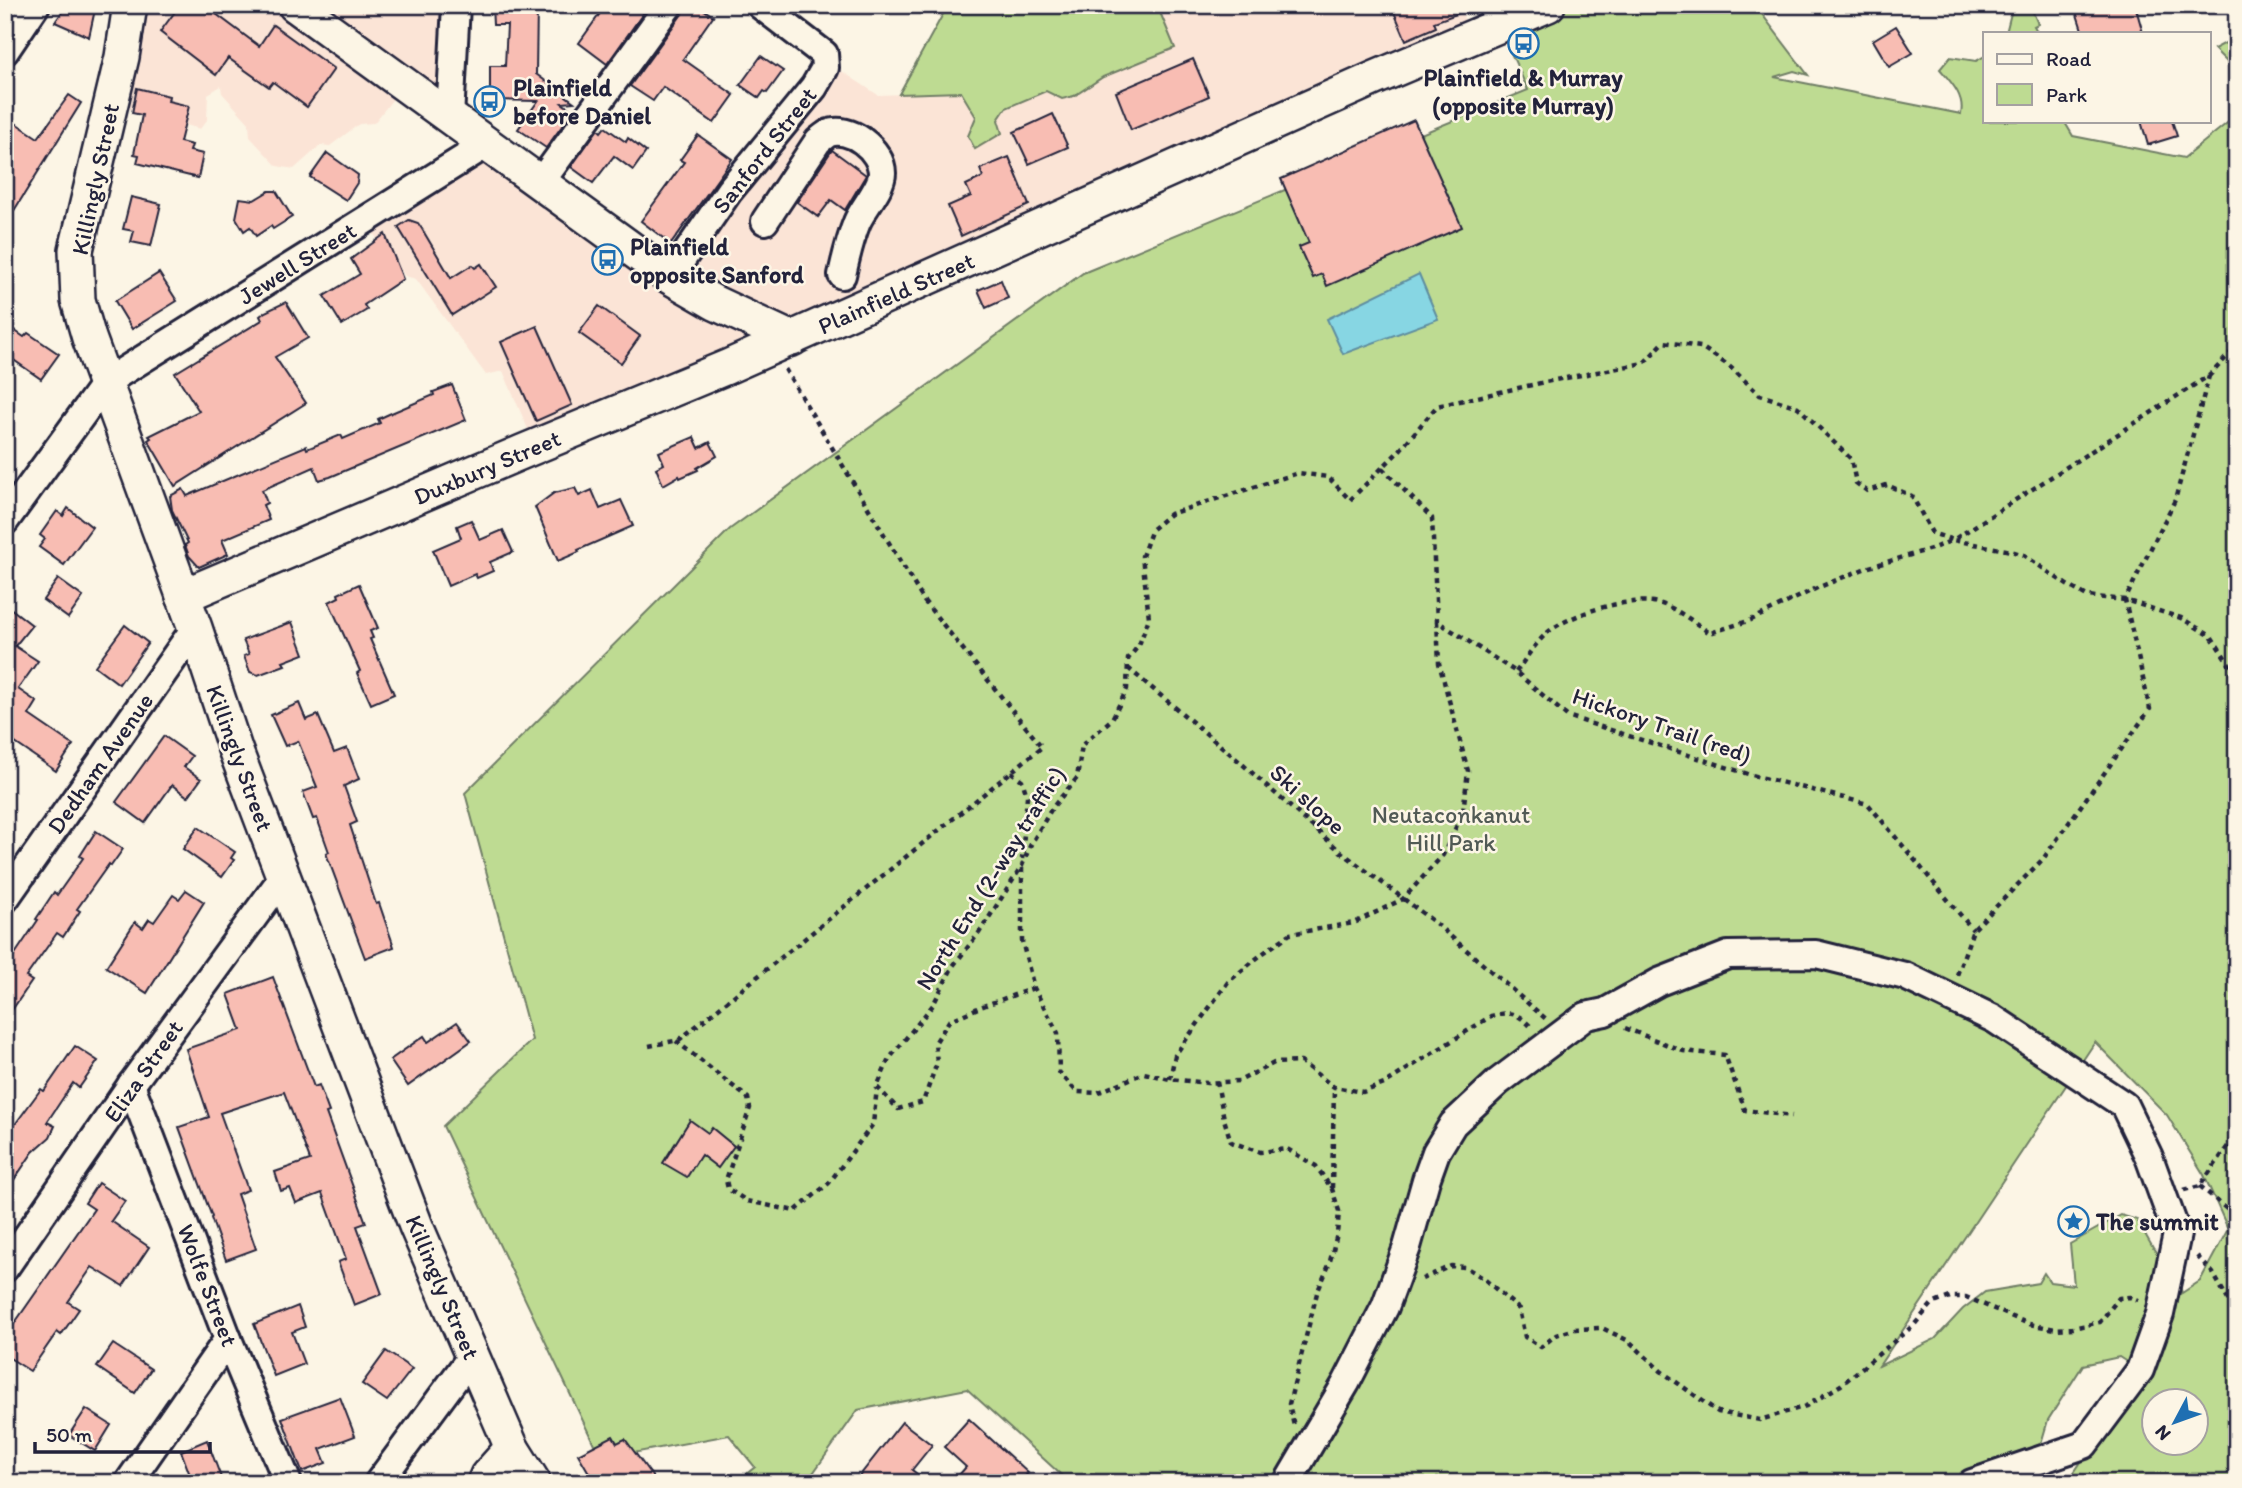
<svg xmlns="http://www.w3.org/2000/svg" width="2242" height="1488" viewBox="0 0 2242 1488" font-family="Itim,sans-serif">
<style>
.built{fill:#fbe4d6}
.green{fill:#bedb92;stroke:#707e66;stroke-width:2;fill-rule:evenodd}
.water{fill:#87d6e3;stroke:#5f8ea0;stroke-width:2}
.building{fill:#f8bdb3;stroke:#22223b;stroke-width:2}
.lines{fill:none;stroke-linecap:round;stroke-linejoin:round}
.minor-casing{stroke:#22223b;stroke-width:32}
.major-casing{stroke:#22223b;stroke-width:38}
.path{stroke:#22223b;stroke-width:4.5;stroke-dasharray:5 5;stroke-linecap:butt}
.minor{stroke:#fcf5e5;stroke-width:26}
.major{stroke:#fcf5e5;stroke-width:33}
.labels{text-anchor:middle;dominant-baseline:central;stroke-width:5;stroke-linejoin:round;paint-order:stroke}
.poi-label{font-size:24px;font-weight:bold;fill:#22223b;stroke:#fcf5e5;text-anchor:start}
.street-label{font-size:24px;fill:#22223b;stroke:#fcf5e5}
.park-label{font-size:24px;fill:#515a55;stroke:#fcf5e5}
</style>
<rect width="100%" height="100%" fill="#fcf5e5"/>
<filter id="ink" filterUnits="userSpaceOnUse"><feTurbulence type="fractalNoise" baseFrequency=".0143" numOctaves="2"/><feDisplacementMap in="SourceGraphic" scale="14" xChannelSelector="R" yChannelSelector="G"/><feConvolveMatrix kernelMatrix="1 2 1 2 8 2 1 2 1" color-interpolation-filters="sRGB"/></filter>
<g filter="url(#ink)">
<g class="built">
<polygon points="129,5 456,5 453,100 407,81 374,123 359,124 330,146 321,145 294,169 277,166 250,137 249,123 222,93 221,86 208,94 207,120 200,129 113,104"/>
<polygon points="1157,5 1459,5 1471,37 533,441 503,371 486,375 416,279 405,276 364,221 486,141 667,265 837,68 878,95 961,92 977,117 968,136 997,120 1006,108 1046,91 1062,99 1074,96 1103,77 1175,48"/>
</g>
<g class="green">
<polygon points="948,5 1157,5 1175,48 1103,77 1074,96 1062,99 1046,91 1006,108 998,120 1002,133 975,149 968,136 976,117 961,92 899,94"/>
<path d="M1550,5H1755L1808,75L1794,71L1774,77L1961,114C1965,96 1951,82 1940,69L1950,57L1976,61L1985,56V121H2064L2073,136L2184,158L2237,115V1483H2067L2127,1393L2139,1370L2119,1357L2083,1365L2048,1420L2040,1447L2034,1483H1070L967,1389L858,1410L806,1483H735L755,1467L729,1435L601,1459L443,1126L532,1040L465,793L730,529L1083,273L1528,90L1500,29ZM2095,1042L2167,1115L2204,1175L2228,1229L2200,1281L2182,1293L2179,1283L2153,1248L2137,1220L2121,1215L2070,1244L2074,1285L2050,1282L2044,1273L2038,1283L1985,1292L1963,1309L1935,1339L1879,1366ZM2154,1400H2196V1442H2154Z"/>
<polygon points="2013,5 2030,5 2038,24 2034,26 2038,33 2006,33"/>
<polygon points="2237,37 2237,72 2214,49"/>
</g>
<polygon class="water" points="1419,274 1438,319 1343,354 1327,319"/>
<g class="building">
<polygon points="67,5 96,5 89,37 55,22"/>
<polygon points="180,5 204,5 259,46 273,25 334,69 307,107 273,82 269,87 228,58 216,75 160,32"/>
<polygon points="492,5 537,5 536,74 574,102 562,103 573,111 546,148 518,129 538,101 490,100 490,66 505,66 507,25 493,25"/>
<polygon points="606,5 649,5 607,64 579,43"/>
<polygon points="685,5 697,5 713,16 683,59 734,95 714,123 663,87 653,101 630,86 682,14"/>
<polygon points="1391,5 1473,5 1473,8 1434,22 1436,27 1406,40"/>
<polygon points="2074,5 2135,5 2143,33 2083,33"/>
<polygon points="1896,26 1913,53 1889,67 1873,40"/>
<polygon points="761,56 783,71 767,93 764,91 759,98 740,85"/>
<polygon points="1193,59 1209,96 1131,130 1116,92"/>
<polygon points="137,88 169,96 168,101 189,106 180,142 192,145 190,151 203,154 198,178 137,163 139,155 134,154 142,115 132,113"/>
<polygon points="69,95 81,103 5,225 5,116 38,138"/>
<polygon points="1053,114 1068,147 1029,164 1014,132"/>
<polygon points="1414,120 1462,227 1327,286 1322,274 1313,278 1299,247 1309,243 1281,179"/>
<polygon points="2141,121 2172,121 2177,136 2148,145"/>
<polygon points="605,127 626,142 628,138 646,152 633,170 614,156 593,183 571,167 598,129 601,132"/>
<polygon points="698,135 732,159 671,244 641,221 684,162 680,160"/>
<polygon points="832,150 866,175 845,210 831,200 818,217 797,202"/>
<polygon points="327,153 358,175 357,183 346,200 310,177"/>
<polygon points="1009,157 1029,205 961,236 948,206 971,196 966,185 983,177 980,169"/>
<polygon points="269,191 276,191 292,217 273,229 271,226 256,236 250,227 244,231 236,218 240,198 254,200"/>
<polygon points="131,197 161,204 151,246 131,242 134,231 123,229"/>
<polygon points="409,220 418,223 422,229 451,278 472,265 475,268 481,264 496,287 452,315 398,227"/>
<polygon points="385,234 403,279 364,305 367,310 342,325 324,296 360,274 351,259"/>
<polygon points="159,273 177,301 132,329 115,301"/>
<polygon points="1001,280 1008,298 986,308 978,290"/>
<polygon points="286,302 308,338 275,357 306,403 175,486 148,440 151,438 149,436 199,411 175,373 262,320 260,316 265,312"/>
<polygon points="599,306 640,336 621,363 579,333"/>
<polygon points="5,324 24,337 28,333 59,354 41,379 5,354"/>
<polygon points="537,326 572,405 536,421 501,342"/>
<polygon points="452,385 466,420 330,477 319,480 314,467 262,490 267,503 263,505 269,520 222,540 228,554 199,567 189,556 185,545 188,543 172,510 170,496 183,489 187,496 306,446 307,449 341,435 343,439 380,423 378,419 389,414 434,395 433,392"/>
<polygon points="694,437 699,448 710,442 717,456 697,468 698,470 680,478 679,476 663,485 656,468 664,464 659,452"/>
<polygon points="575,488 579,496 592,490 600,509 621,500 633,526 578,550 579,552 558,561 535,507 554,493"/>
<polygon points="68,508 92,527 64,565 39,547 45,539 40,535 57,511 63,516"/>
<polygon points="471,520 480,540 503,530 513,552 490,562 493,571 477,578 475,574 448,586 433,550 461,538 457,526"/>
<polygon points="58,579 83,597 68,618 43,600"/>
<polygon points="359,584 378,628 370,631 373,638 370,639 394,694 371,704 357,673 360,671 329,602 339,597 338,594"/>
<polygon points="5,604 32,625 15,646 38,661 18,689 37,702 29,715 73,745 56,771 5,736"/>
<polygon points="292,622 304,654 283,662 285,665 258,675 250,672 244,656 249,654 243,640"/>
<polygon points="125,625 148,643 119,684 95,666"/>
<polygon points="299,703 306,720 318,715 334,753 347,748 359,779 344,786 357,822 350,825 376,904 379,903 394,947 365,958 326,853 329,852 317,818 313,819 303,792 317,787 298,741 285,746 271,715"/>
<polygon points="164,736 192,756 184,767 201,779 188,797 172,785 145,823 116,802"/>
<polygon points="198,827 235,852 231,858 234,860 222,877 183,849"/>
<polygon points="96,831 123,849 111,866 109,864 77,909 80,911 63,937 57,933 26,977 32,981 5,1020 5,969 38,920 36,919 54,892 57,895 83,858 80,856"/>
<polygon points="186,890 204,902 147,993 106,967 135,922 143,928 149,919 154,922 173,895 179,899"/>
<polygon points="273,977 314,1087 319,1085 329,1112 326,1113 366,1223 357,1226 382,1294 354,1305 338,1262 346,1259 322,1193 296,1203 290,1188 281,1191 275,1172 310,1160 284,1092 220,1113 248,1190 237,1194 256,1249 226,1260 211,1218 212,1217 179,1127 209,1117 186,1049 241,1030 228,994"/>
<polygon points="457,1022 471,1041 408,1086 390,1060 424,1036 428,1042"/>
<polygon points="75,1046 98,1061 79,1088 73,1083 47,1122 55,1126 50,1137 33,1152 5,1193 5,1138 41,1089 44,1091"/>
<polygon points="690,1120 708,1133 712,1128 734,1146 718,1168 701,1155 687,1177 663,1163"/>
<polygon points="98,1183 125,1201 111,1221 149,1247 123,1286 92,1267 68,1302 79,1309 61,1335 57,1332 30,1371 5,1355 5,1337 94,1209 85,1203"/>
<polygon points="298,1306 305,1327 292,1332 304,1364 274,1376 254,1324"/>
<polygon points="113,1344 151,1369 135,1393 97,1367"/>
<polygon points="386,1351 412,1369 387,1401 362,1384"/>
<polygon points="340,1397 355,1436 320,1449 326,1463 302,1472 282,1418"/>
<polygon points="86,1409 111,1425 95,1451 69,1435"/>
<polygon points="969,1419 1028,1473 1019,1483 952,1483 966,1467 944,1447"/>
<polygon points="902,1422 932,1445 912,1470 929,1483 854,1483"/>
<polygon points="613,1436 617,1443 625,1439 657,1483 595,1483 578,1454"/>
<polygon points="207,1440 223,1483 193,1483 181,1451"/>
</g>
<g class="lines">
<defs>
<g id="minor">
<polyline points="5,51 36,5"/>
<polyline points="450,118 456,5"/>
<polyline points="540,183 669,5"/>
<path d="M765,221L818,141C819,140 826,135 827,134C849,124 882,150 882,173C882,187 863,208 857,222C850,239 846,257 842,275"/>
<polyline points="670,277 729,191 814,87 825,68 824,54 760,5"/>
<polyline points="5,521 106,382 487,144"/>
<polyline points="5,899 195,628"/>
<polyline points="131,1085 228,1339 288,1483"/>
<polyline points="5,1268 131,1085 283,877"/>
<polyline points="128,1483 228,1339"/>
<polyline points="378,1483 471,1357"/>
<polyline points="1287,1483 1346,1383 1385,1307 1407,1247 1426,1180 1436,1152 1453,1124 1498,1082 1586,1016 1605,1012 1659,982 1728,955 1816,954 1905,976 1994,1019 2124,1105 2149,1157 2177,1234 2160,1314 2140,1370 2084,1445 1972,1483"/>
</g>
<g id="major">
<polyline points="130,5 122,57 76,250 78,300 89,338 195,628 235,749 416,1226 512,1448 534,1483"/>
<polyline points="295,5 670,277 715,303 792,339"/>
<polyline points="183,596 522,452 727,367 1375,78 1548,5"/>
<polyline points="484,1483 487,1476 512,1448"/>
</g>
</defs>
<use href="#minor" class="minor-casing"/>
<use href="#major" class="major-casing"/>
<g class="path">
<polyline points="1382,468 1432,518 1437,621 1516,672 1567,716 1748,774 1868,804 1973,930"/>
<polyline points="1128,668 1240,762 1340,851 1433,921 1546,1019"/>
<path d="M1516,672C1527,657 1539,637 1555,627C1582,611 1622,599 1653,602C1671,604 1695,623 1710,633L1751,620L1817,588L1866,568L1931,549L1953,540L2011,551L2024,555L2067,585L2087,596L2125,600L2181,618L2211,636L2230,665L2237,722"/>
<polyline points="1011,772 1022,780 1027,796 1022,859"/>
<path d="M1022,868V941L1034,988L1058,1033L1059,1072L1077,1092L1097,1093L1144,1073L1170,1079L1207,1083L1239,1081L1274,1063L1301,1062L1334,1087L1363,1092L1384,1084L1491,1016C1512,1010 1519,1014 1533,1029"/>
<polyline points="1957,975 1973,930 2043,859 2150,709 2125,600 2175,500 2209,376"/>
<polyline points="1034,988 980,1007 949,1021 935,1043 937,1063 923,1102 898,1109 877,1087 889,1059 933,1005 953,966 979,933 1022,866 1030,846 1052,808 1077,778 1082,745 1112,719 1127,689 1128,659 1139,645 1149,618 1142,556 1152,529 1170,514 1298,473 1328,477 1350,500 1400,450 1437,406 1545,382 1644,363 1664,342 1701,347 1728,365 1760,395 1798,407 1851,459 1856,483 1867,491 1887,485 1912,496 1932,533 1953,540 2210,375 2237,346"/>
<polyline points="1625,1028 1683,1051 1725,1055 1745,1110 1792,1116"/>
<polyline points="676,1041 748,1098 750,1108 726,1180 728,1189 747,1201 795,1211 829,1183 873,1124 877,1088"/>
<polyline points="649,1046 679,1040 1042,747 924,601 785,369"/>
<polyline points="1170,1079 1175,1055 1228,982 1262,954 1290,934 1354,923 1403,899 1443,855 1463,812 1468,771 1439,663 1437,621"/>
<polyline points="1217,1082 1224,1119 1231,1142 1260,1152 1287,1149 1316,1166 1332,1189 1339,1211 1337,1234 1329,1265 1317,1293 1289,1404 1294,1426"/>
<polyline points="2200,1186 2237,1218"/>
<polyline points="1332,1188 1334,1087"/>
<polyline points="2184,1190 2200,1186 2228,1146 2237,1122"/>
<polyline points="2197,1256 2213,1273 2237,1316"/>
<polyline points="1422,1279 1451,1266 1465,1267 1483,1278 1519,1309 1525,1337 1541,1347 1556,1335 1575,1329 1602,1328 1629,1341 1661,1371 1718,1412 1760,1420 1806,1406 1841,1385 1914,1325 1932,1304 1950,1297 1966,1297 2029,1324 2055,1329 2073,1328 2100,1322 2119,1298 2130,1297 2138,1300"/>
</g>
<use href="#minor" class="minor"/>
<use href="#major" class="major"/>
</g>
</g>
<defs>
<symbol id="bus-ring" viewBox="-11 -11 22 22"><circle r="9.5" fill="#fcf5e5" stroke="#1f6fb2" stroke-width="1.5"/><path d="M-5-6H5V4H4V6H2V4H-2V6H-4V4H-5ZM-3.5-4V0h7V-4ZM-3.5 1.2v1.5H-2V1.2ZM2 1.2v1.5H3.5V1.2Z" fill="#1f6fb2"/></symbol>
<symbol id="sight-ring" viewBox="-11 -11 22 22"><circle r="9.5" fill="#fcf5e5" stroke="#1f6fb2" stroke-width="1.5"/><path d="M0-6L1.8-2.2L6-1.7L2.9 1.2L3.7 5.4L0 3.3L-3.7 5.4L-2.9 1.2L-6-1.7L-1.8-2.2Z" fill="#1f6fb2"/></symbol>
</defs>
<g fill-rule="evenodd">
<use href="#bus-ring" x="1506" y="26" width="35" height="35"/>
<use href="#bus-ring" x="472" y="84" width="35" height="35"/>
<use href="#bus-ring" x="590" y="242" width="35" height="35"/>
<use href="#sight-ring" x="2056" y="1204" width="35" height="35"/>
</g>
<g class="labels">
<g class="poi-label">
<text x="1523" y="77" text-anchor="middle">Plainfield &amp; Murray<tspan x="1523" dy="28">(opposite Murray)</tspan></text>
<text x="513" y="87">Plainfield<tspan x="513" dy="28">before Daniel</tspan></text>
<text x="630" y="246">Plainfield<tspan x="630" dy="28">opposite Sanford</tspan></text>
<text x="2096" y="1221">The summit</text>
</g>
<g class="street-label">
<text transform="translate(764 150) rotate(-52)">Sanford Street</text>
<text transform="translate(95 179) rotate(-78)">Killingly Street</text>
<text transform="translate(297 263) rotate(-32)">Jewell Street</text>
<text transform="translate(896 293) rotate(-24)">Plainfield Street</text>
<text transform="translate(487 467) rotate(-23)">Duxbury Street</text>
<text transform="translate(1662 725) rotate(19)">Hickory Trail (red)</text>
<text transform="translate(240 758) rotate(70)">Killingly Street</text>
<text transform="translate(100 763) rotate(-55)">Dedham Avenue</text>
<text transform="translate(1308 799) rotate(42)">Ski slope</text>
<text transform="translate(990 878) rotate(-58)">North End (2-way traffic)</text>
<text transform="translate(143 1071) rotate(-55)">Eliza Street</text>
<text transform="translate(208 1285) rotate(69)">Wolfe Street</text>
<text transform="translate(443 1287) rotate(67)">Killingly Street</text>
</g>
<g class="park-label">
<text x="1451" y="814">Neutaconkanut<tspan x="1451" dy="28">Hill Park</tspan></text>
</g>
</g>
<rect width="2242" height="1488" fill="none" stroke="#fcf5e5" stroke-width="28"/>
<rect x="14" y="14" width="2214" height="1460" fill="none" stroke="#22223b" stroke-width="2.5" filter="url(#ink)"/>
<rect x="1983" y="32" width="228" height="91" fill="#fcf5e5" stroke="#a5a1a1" stroke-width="2"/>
<rect x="1997" y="54" width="35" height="10" fill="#fcf5e5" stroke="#a5a1a1" stroke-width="2"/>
<text x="2046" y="66" font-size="21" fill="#22223b">Road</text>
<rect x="1997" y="84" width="35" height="21" fill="#bedb92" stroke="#a5a1a1" stroke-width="2"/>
<text x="2046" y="102" font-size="21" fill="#22223b">Park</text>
<g transform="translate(2175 1422) rotate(229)"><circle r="33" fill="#fcf5e5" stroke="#a5a1a1" stroke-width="2"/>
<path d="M0-5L12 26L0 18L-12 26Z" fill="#1f6fb2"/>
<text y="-10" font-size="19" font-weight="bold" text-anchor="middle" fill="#22223b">N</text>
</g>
<path d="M35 1442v10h175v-10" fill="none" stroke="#22223b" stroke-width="3.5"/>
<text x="46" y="1442" font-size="21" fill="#22223b" stroke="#fcf5e5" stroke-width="5" paint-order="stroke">50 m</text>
</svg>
